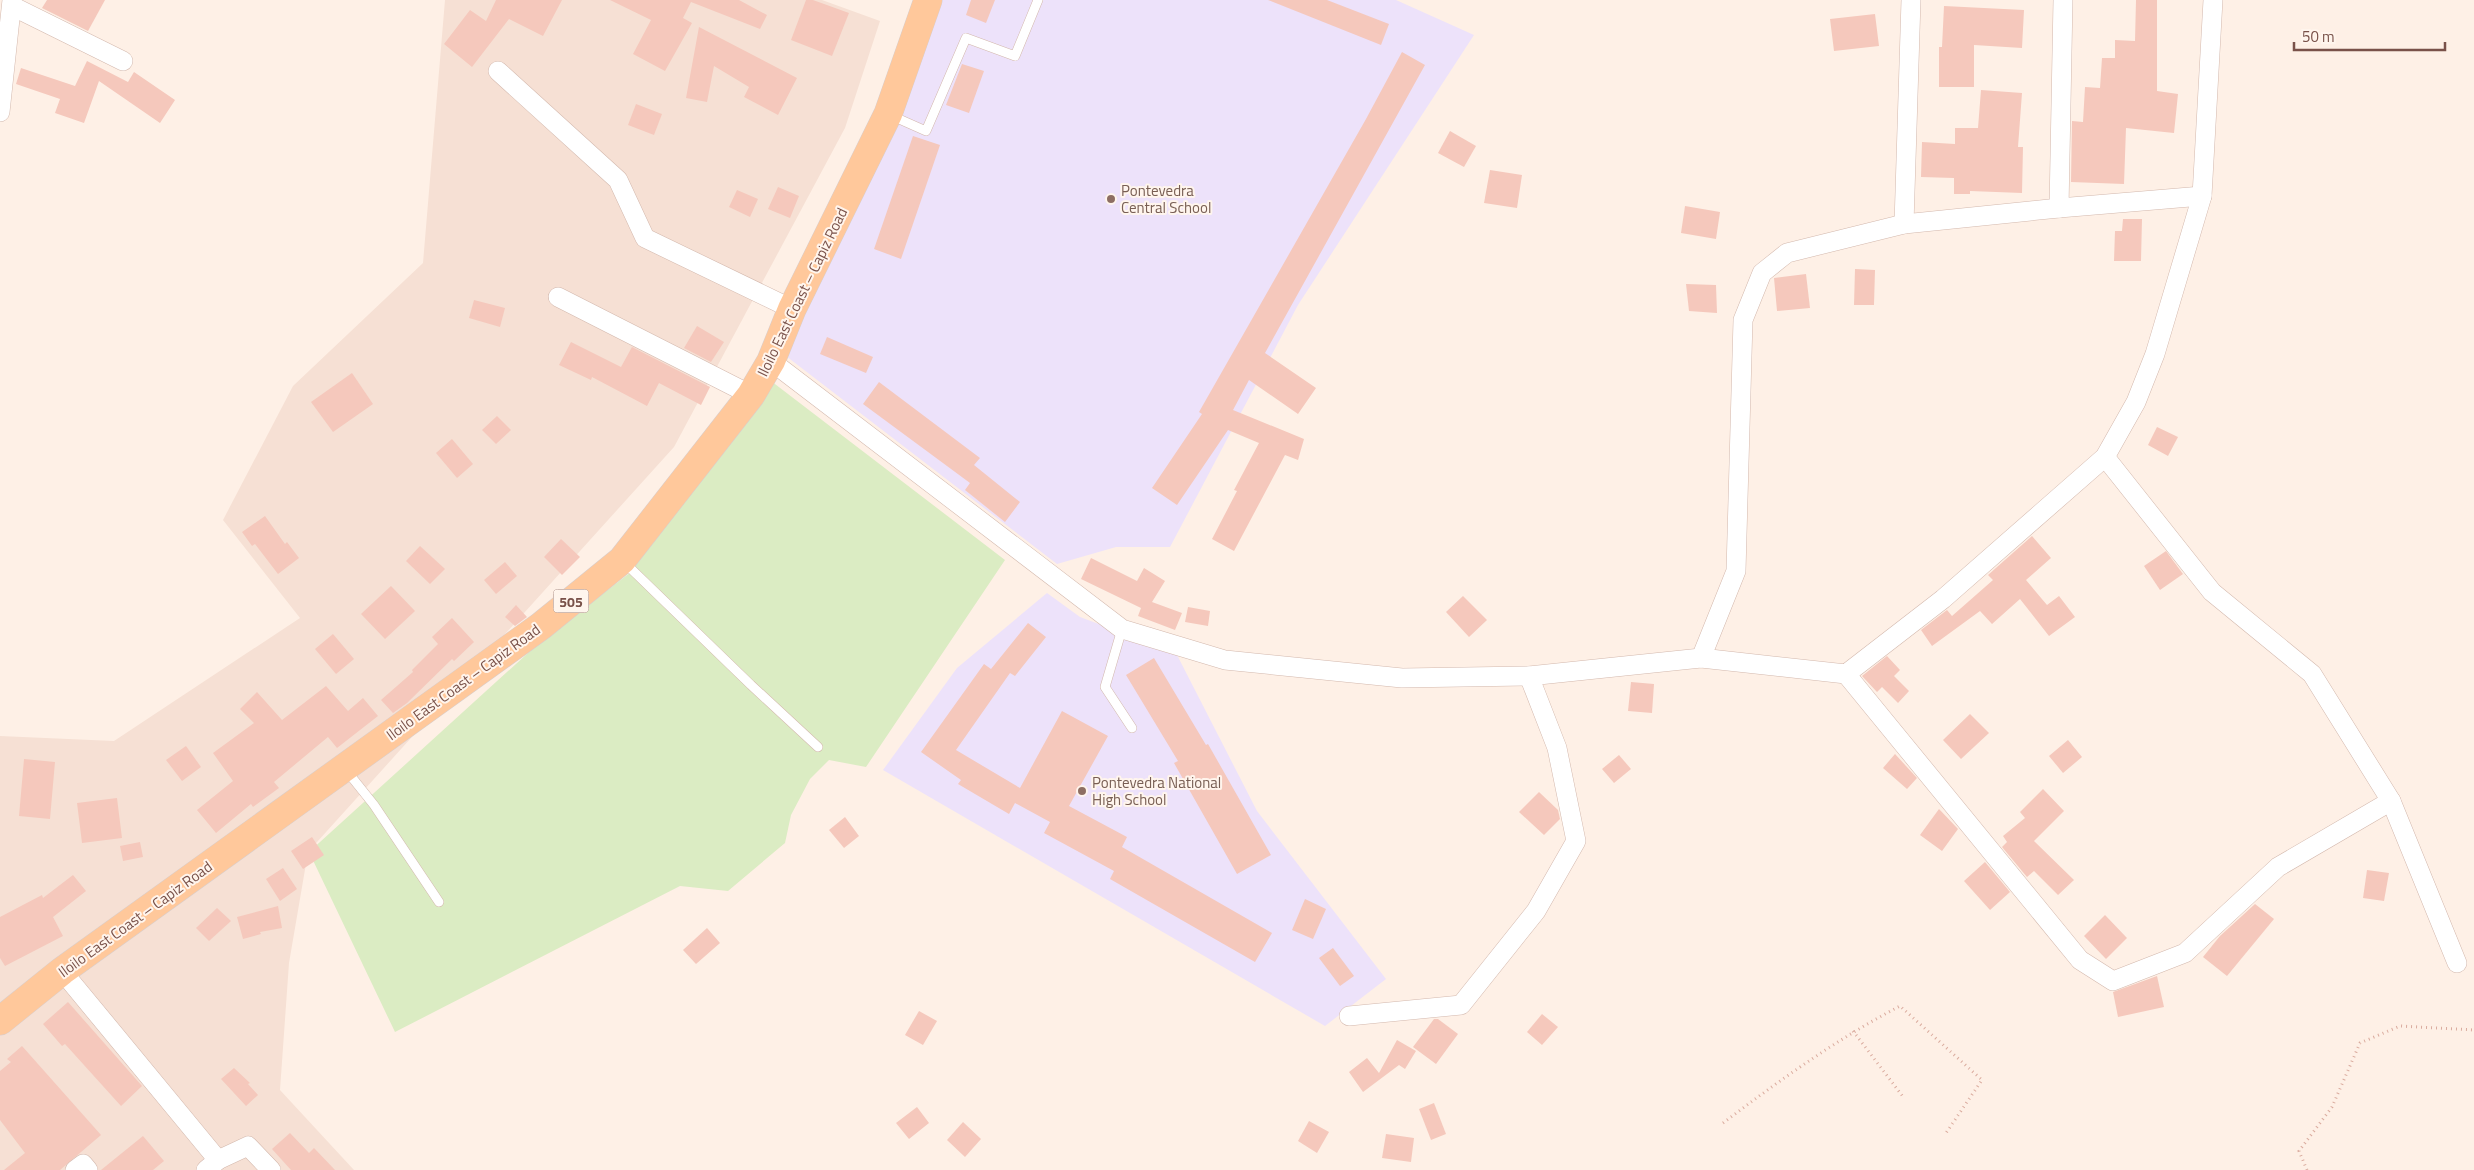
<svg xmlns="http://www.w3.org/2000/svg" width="2474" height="1170" viewBox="0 0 2474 1170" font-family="'Titillium Web',sans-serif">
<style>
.residential{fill:#f6e0d4}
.education{fill:#ede2fa}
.green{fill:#dbecc3}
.building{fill:#f5c8bc}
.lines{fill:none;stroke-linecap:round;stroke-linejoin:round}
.service-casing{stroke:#d3b8ad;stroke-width:10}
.minor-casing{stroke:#d3b8ad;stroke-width:20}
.primary-casing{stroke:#d9cecc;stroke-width:29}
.path{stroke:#daab9e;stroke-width:3;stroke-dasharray:1 4;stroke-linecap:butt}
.service{stroke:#fff;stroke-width:9}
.minor{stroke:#fff;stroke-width:19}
.primary{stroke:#ffc89b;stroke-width:28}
.education-dot{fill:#8d6e63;stroke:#fff5ed;stroke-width:2}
.labels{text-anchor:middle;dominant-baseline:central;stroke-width:4;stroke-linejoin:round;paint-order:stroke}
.shield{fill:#fff5ed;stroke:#a1827a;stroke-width:1}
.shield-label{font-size:14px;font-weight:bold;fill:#795149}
.education-label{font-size:15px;fill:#785e54;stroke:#fff5ed;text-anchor:start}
.street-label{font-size:15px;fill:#795149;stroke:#fff5ed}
</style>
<rect width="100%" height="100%" fill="#fef0e6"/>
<polygon class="residential" points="445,0 822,0 880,21 845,128 674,447 308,852 289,963 280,1090 354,1170 0,1170 0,736 114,741 300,618 223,520 293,386 423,263"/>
<g class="education">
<polygon points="938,0 1396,0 1474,35 1298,305 1170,547 1116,547 1057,564 782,353"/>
<polygon points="1047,593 1080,617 1176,653 1257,811 1386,979 1325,1026 883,770 957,668"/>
</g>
<polygon class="green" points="771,381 1005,560 866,767 829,760 810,779 791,815 785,843 728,891 680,886 395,1032 309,852 539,643 631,572"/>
<g class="building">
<polygon points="47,0 105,0 88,31 42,8"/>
<polygon points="496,0 562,0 543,36 509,19 472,67 444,44 470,10 486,21"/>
<polygon points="610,0 739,0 767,15 760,29 691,2 683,18 692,23 665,71 633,54 651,20"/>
<polygon points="806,0 813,0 849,13 832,56 791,40"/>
<polygon points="971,0 995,0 986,23 966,15"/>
<polygon points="1268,0 1327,0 1389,24 1381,45"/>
<polygon points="2136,0 2157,0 2157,91 2178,94 2174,133 2126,128 2124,184 2071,182 2072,121 2083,122 2085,87 2100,88 2102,58 2115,58 2115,40 2135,41"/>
<polygon points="1944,6 2024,10 2022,48 1974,45 1974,87 1939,87 1939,47 1942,47"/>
<polygon points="1875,14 1879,46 1834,51 1830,19"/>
<polygon points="699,27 797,78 778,115 744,97 749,87 714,66 707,102 686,98"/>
<polygon points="1402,52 1425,65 1265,353 1316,388 1298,414 1249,380 1233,410 1304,439 1298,460 1285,455 1234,551 1212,539 1237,491 1234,490 1259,443 1228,430 1177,505 1152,488 1202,414 1199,412 1366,119"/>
<polygon points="87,61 128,82 134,72 175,100 160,123 99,81 84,123 55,113 60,99 16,84 21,68 75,86"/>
<polygon points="962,64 984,71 969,113 946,105"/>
<polygon points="1981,90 2022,93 2018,147 2023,147 2022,193 1970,191 1970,194 1954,194 1954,178 1921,177 1922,142 1955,144 1955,128 1978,128"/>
<polygon points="636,104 662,114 654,135 628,125"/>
<polygon points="1450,131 1476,146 1464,167 1438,153"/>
<polygon points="913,136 940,145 901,259 874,249"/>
<polygon points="1490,170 1522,175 1517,208 1484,203"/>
<polygon points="778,187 799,196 790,218 768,209"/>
<polygon points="737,190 758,199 750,217 729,207"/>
<polygon points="1685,206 1720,212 1716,239 1681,233"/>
<polygon points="2123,219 2142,219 2141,261 2114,261 2115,231 2122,231"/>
<polygon points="1855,269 1875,270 1874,305 1854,305"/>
<polygon points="1806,274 1810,308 1777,311 1774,278"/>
<polygon points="1686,284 1716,285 1717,313 1689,311"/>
<polygon points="474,300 505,308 500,327 469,318"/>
<polygon points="697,326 724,342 711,362 684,348"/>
<polygon points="827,337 873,357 866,373 820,354"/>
<polygon points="571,342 621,367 632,347 710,387 701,405 659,383 647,406 592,377 591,380 559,365"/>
<polygon points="352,373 373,404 333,432 311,402"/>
<polygon points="879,382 980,458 974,465 1020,502 1005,522 965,490 970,483 863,404"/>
<polygon points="497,416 511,430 496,444 482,430"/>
<polygon points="2157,427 2178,437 2168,456 2148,445"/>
<polygon points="452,439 473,464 457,478 436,453"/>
<polygon points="265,516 285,544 287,542 299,558 278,574 255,544 252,546 242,532"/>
<polygon points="2032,536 2051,558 2026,580 2047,605 2059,596 2075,617 2049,636 2020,599 1992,624 1980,611 1932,646 1921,630 1947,610 1952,616 1993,580 1988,575"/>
<polygon points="561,539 580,557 562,575 544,557"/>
<polygon points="420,546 445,569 430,584 406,561"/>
<polygon points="2166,551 2183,574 2160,590 2144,566"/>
<polygon points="1091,558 1137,581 1144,568 1165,581 1152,602 1182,613 1175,630 1138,616 1141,608 1081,579"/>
<polygon points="505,562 517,576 496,594 484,580"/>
<polygon points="391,586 415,611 385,639 361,614"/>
<polygon points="1463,596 1487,620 1469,637 1446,612"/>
<polygon points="516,605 527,617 515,626 505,617"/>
<polygon points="1188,607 1210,611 1208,626 1185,622"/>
<polygon points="452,618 474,642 454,661 452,659 407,703 393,713 381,700 413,672 412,670 438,644 432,637"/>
<polygon points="1028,623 1046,637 1015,676 1010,673 956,750 1020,788 1062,711 1108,736 1069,806 1127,837 1122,847 1272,933 1255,962 1110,879 1114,871 1044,833 1050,822 1015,803 1009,814 958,784 961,780 921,752 984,664 991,669"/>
<polygon points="333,634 354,659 336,674 315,649"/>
<polygon points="1887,656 1900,670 1894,676 1909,691 1898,703 1882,687 1877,692 1862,676"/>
<polygon points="1154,658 1206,745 1208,744 1271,855 1237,874 1174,763 1178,761 1126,675"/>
<polygon points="1631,682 1654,684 1652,713 1628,711"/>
<polygon points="326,686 348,711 363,698 378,716 337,748 328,737 274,782 279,788 253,807 251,804 216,833 197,810 233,781 213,753 254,723 240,709 257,692 282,720"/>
<polygon points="1970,714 1989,733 1961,759 1943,740"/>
<polygon points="2068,740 2082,757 2063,773 2049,756"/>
<polygon points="186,746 201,767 182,781 166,760"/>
<polygon points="1895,754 1917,778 1907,789 1883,768"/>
<polygon points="1619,755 1631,769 1614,783 1602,769"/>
<polygon points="24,759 55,762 50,819 19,816"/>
<polygon points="2043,789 2064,811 2034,841 2074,880 2058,895 2034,871 2027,877 2002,847 2007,842 2003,836 2025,818 2020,812"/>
<polygon points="1539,792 1558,810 1560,819 1544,835 1519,812"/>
<polygon points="117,798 122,838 82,843 77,803"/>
<polygon points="1939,809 1958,829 1942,851 1920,835"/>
<polygon points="845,817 859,836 844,848 829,830"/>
<polygon points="312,837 324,855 303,869 291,851"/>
<polygon points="140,842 143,857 123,861 120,846"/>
<polygon points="1985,862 2010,892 1990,910 1964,881"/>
<polygon points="283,868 297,889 280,901 266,879"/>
<polygon points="2367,870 2389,873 2384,901 2363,898"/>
<polygon points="73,875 86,891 53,917 63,936 5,966 0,958 0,917 42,895 43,898"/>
<polygon points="1305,899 1326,909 1313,939 1292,930"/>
<polygon points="2255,904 2274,919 2227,976 2203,957 2220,936"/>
<polygon points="278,906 282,928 260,932 261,934 243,939 237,917"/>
<polygon points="217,908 231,921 209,941 196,928"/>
<polygon points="2105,915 2127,938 2106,959 2084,936"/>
<polygon points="707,928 720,943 696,964 683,950"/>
<polygon points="1333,948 1354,976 1340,986 1319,958"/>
<polygon points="2157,976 2164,1007 2118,1017 2113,992"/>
<polygon points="68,1002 142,1086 121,1106 65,1044 62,1046 43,1024"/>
<polygon points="919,1011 937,1021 923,1045 905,1035"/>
<polygon points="1542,1014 1558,1027 1542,1045 1527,1032"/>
<polygon points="1434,1019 1438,1019 1458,1034 1436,1064 1413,1047"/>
<polygon points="1397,1040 1416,1051 1405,1069 1399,1065 1363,1092 1349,1072 1367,1058 1379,1073"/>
<polygon points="22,1046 101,1135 60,1170 4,1170 25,1153 0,1120 0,1071 11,1062 7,1059"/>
<polygon points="234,1068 250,1083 248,1084 258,1095 246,1106 221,1079"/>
<polygon points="1434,1103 1446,1134 1431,1140 1419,1109"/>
<polygon points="917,1107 929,1123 909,1139 896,1123"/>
<polygon points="1309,1121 1329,1132 1317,1153 1298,1141"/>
<polygon points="963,1122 981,1139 965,1157 947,1140"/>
<polygon points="290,1133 309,1153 314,1148 335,1170 291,1170 272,1149"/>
<polygon points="1386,1134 1414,1138 1411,1162 1382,1158"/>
<polygon points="143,1136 164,1161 153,1170 101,1170"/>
</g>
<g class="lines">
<defs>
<g id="service">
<polyline points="890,115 926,131 966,38 1015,56 1038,0"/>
<polyline points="624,562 751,685 818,747"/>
<polyline points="1122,629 1105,687 1132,728"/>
<polyline points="346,770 374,805 439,902"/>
</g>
<g id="minor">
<polyline points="12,6 123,61"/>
<polyline points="498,71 618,180 645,238 792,309"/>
<polyline points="0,112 12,0"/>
<polyline points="2059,208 2202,196"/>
<polyline points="1904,224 1911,0"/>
<polyline points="558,297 751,395"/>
<polyline points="771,361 1122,629 1225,660 1402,678 1529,676 1701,658 1846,674 1943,599 2105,457 2136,402 2155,354 2202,196 2213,0"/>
<polyline points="2105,457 2212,592 2312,674 2391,801 2457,963"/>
<polyline points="1701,658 1736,571 1743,320 1762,273 1787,253 1904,224 2059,208 2063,0"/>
<polyline points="1846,674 2080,960 2113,981 2185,953 2278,867 2391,801"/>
<polyline points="62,971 218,1160"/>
<polyline points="1349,1016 1461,1005 1536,911 1576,841 1557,748 1529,676"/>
<polyline points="75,1170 83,1164 88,1170"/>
<polyline points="206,1170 218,1160 248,1146 271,1170"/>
</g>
<polyline id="primary" points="0,1021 62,971 541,626 622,560 751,395 771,361 792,309 888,114 928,0"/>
</defs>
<use href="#service" class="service-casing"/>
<use href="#minor" class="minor-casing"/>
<use href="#primary" class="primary-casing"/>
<g class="path">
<polyline points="1853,1031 1904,1098"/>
<path d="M1723,1123C1780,1080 1837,1039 1900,1006L1982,1080L1946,1133"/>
<polyline points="2307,1170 2299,1151 2332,1107 2360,1043 2400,1026 2474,1030"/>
</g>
<use href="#service" class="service"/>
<use href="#minor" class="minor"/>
<use href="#primary" class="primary"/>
</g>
<g class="education-dot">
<circle cx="1111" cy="199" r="5"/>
<circle cx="1082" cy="791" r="5"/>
</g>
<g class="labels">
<rect class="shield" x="553.5" y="589.5" width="35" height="23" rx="4"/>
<g class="shield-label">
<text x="571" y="601">505</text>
</g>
<g class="education-label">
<text x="1121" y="190">Pontevedra<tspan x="1121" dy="17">Central School</tspan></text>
<text x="1092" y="782">Pontevedra National<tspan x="1092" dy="17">High School</tspan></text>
</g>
<g class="street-label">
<text transform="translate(802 292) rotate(-64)">Iloilo East Coast – Capiz Road</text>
<text transform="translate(463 682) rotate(-36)">Iloilo East Coast – Capiz Road</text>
<text transform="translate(135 919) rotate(-36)">Iloilo East Coast – Capiz Road</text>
</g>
</g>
<path d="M2294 42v8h151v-8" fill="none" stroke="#795149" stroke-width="2.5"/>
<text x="2302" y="42" font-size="15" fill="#795149" stroke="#fff5ed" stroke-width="4" paint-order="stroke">50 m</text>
</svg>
